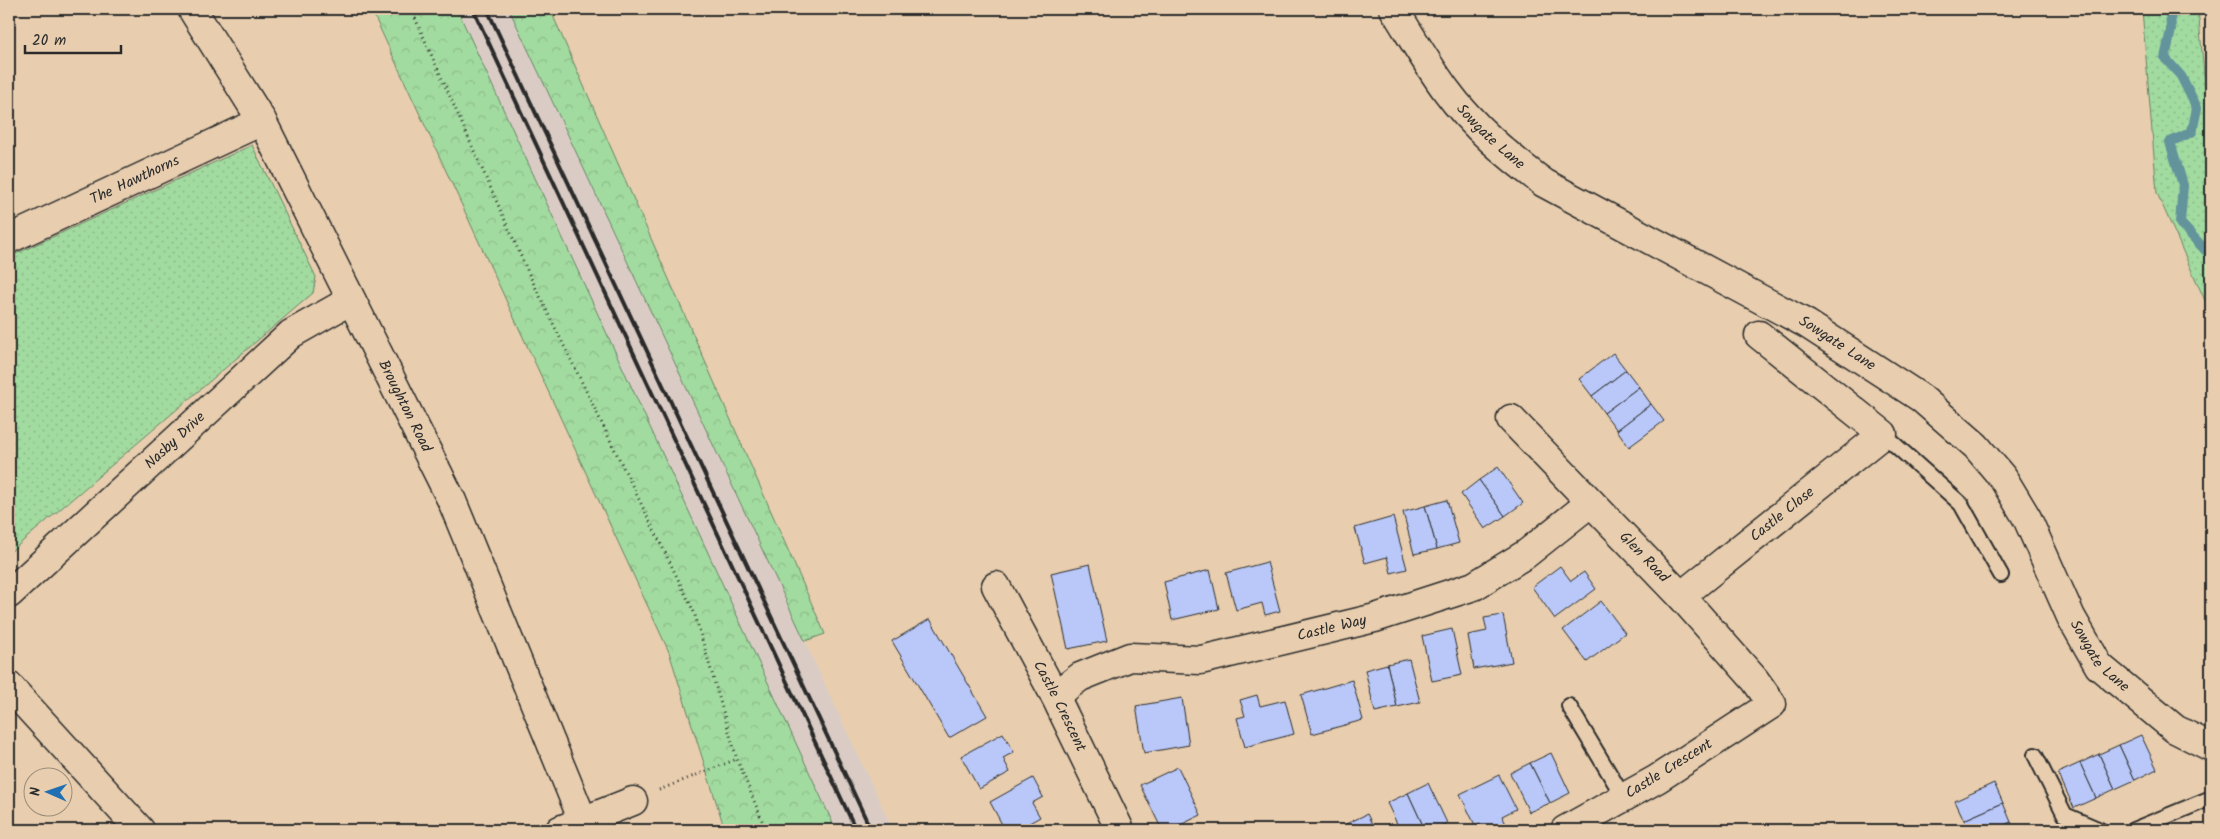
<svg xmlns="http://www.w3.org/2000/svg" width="2220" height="839" viewBox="0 0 2220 839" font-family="Kalam,sans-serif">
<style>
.built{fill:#daccc5}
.grass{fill:url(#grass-dots);stroke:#668366}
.forest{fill:url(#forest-crowns);stroke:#668366}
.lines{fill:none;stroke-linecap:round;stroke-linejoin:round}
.stream{stroke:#64949c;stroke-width:10}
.building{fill:#b9c8f9;stroke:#2b2b2b}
.lane-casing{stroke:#2b2b2b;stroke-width:18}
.street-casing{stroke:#2b2b2b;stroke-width:31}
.path{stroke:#2b2b2b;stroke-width:3;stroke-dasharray:1 4;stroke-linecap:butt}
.lane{stroke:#e8ceaf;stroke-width:14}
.street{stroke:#e8ceaf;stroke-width:28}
.rail{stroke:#2b2b2b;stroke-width:4}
.labels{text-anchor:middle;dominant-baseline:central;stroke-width:4;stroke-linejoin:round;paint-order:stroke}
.street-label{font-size:15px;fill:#2b2b2b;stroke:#e8ceaf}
</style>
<defs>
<pattern id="grass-dots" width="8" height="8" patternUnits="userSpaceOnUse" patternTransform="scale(1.25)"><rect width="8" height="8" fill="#a2dba0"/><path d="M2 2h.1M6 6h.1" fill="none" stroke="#8cbc8a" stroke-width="1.8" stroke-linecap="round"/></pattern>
<pattern id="forest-crowns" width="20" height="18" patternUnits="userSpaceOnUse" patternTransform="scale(1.25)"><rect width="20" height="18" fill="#a2dba0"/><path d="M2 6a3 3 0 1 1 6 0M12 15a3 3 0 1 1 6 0" fill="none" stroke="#8cbc8a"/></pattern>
</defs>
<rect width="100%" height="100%" fill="#e8ceaf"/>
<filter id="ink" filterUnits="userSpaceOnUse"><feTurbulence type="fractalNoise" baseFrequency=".02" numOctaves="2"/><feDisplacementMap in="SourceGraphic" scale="10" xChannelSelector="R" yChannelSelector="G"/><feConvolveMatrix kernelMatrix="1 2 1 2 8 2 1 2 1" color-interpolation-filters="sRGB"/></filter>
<g filter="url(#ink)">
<polygon class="built" points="457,9 509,9 893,830 836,830"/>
<g class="grass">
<polygon points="2142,9 2198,9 2211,149 2211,314 2157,193"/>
<polygon points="252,145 316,277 313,293 9,553 9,257"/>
</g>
<g class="forest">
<polygon points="371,9 457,9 836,830 725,830 669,652"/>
<polygon points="509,9 550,9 825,634 805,641"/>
</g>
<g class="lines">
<polyline class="stream" points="2170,9 2171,30 2165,58 2181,76 2197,108 2192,132 2170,142 2183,185 2180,223 2211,256"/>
</g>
<g class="building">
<polygon points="1613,353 1626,370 1592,396 1579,379"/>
<polygon points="1626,370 1639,387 1604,413 1592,396"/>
<polygon points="1639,387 1651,404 1617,430 1604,413"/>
<polygon points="1651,404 1664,421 1629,447 1617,430"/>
<polygon points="1498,467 1523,503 1505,516 1479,480"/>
<polygon points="1479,480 1505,516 1485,529 1461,494"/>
<polygon points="1447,500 1459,543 1437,549 1425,506"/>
<polygon points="1425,506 1437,549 1414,554 1403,512"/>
<polygon points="1393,517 1407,569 1391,573 1387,557 1365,563 1355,528"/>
<polygon points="1267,562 1280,611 1265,615 1262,603 1236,610 1226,573"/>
<polygon points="1090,564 1107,641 1068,649 1051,573"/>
<polygon points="1560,566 1571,581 1584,572 1596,589 1555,619 1532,587"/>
<polygon points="1210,570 1219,609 1172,620 1164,582"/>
<polygon points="1601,601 1625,633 1587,662 1563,630"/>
<polygon points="1503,615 1512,662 1474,669 1468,635 1487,631 1484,618"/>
<polygon points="930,619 987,716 949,738 892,641"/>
<polygon points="1452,629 1462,675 1432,681 1422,636"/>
<polygon points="1409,659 1420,702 1397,707 1387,664"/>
<polygon points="1387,664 1397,707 1375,712 1365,670"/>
<polygon points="1352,680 1363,720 1312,734 1301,695"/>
<polygon points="1257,695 1260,706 1285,700 1294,734 1245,747 1237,718 1245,716 1240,700"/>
<polygon points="1182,698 1189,745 1144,753 1136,706"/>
<polygon points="1003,733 1014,752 1003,758 1010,772 979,789 961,756"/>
<polygon points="2141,735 2157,769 2135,780 2119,745"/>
<polygon points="2119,745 2135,780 2115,789 2099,754"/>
<polygon points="1551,753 1570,793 1550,803 1530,763"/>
<polygon points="2099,754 2115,789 2096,798 2080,763"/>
<polygon points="1530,763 1550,803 1529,812 1510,773"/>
<polygon points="2080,763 2096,798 2074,808 2058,773"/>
<polygon points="1178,767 1201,815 1170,830 1162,830 1140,785"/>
<polygon points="1499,775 1516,809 1502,816 1507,826 1499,830 1483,830 1480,823 1475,825 1460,794"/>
<polygon points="1033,778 1043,797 1032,803 1040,817 1017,830 1005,830 990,802"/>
<polygon points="1428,783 1447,823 1432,830 1425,830 1408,793"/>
<polygon points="1994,783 2003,803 1964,820 1955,801"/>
<polygon points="1408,793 1425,830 1400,830 1387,803"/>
<polygon points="2003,803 2011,822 1994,830 1968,830 1964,820"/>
<polygon points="1367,814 1375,830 1349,830 1346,824"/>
<polygon points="2011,822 2015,830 1994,830"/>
</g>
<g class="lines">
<defs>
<g id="lane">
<polyline points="1883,434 1961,504 2001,575"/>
<polyline points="1569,706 1624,798"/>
<polyline points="2035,755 2065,815 2100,830"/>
<polyline points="2133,830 2211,798"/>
</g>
<g id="street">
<path id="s1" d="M192,9L262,121L452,501L583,821"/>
<path id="s2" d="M1394,9C1411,36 1427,64 1446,90C1473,127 1508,156 1544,183L1807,324L1921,398L1976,446L2003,478L2027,518L2071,617L2099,666L2175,729L2211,747"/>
<path id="s3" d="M9,239L262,121"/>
<path id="s4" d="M1511,419L1681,596L1755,680L1772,704L1657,779L1565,830"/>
<path id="s5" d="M996,586L1055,696L1120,830"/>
<path id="s6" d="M9,594L291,334L351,300"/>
<path id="s7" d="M1681,596L1883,434L1759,335"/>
<polyline points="9,686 140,830"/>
<path id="s8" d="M1055,696L1080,677L1130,657L1201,660L1375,618L1474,586L1526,554L1590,503"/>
<polyline points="560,830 633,801"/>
</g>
</defs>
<use href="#lane" class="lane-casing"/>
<use href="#street" class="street-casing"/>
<g class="path">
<polyline points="411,9 528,272 694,612 737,759 766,830"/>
<polyline points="659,790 737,759"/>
</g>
<use href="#lane" class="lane"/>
<use href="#street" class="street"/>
<g class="rail">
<polyline points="473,9 856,830"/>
<polyline points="487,9 871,830"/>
</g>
</g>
</g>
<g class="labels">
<g class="street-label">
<text stroke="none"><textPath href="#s2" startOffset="161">Sowgate Lane</textPath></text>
<text stroke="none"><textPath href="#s3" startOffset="139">The Hawthorns</textPath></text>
<text stroke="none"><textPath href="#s2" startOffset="566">Sowgate Lane</textPath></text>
<text stroke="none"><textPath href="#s1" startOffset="451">Broughton Road</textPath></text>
<text stroke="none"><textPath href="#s6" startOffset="226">Nasby Drive</textPath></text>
<text stroke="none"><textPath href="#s7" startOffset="130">Castle Close</textPath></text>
<text stroke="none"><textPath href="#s4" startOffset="192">Glen Road</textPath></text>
<text stroke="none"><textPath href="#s8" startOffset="291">Castle Way</textPath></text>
<text stroke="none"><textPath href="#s2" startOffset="985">Sowgate Lane</textPath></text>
<text stroke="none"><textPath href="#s5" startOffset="136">Castle Crescent</textPath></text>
<text transform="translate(1669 769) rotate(-32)">Castle Crescent</text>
</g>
</g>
<rect width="2220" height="839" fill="none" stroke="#e8ceaf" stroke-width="30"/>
<rect x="15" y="15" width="2190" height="809" fill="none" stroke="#2b2b2b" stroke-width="2" filter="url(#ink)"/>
<g transform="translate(48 792) rotate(272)"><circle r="24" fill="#e8ceaf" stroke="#9c8d7a"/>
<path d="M0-4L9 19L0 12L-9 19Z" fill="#1f6fb2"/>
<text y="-8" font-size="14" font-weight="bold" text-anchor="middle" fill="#2b2b2b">N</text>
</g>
<path d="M25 45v8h96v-8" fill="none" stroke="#2b2b2b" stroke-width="2.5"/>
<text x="32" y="45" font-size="15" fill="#2b2b2b" stroke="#e8ceaf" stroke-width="4" paint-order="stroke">20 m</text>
</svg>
